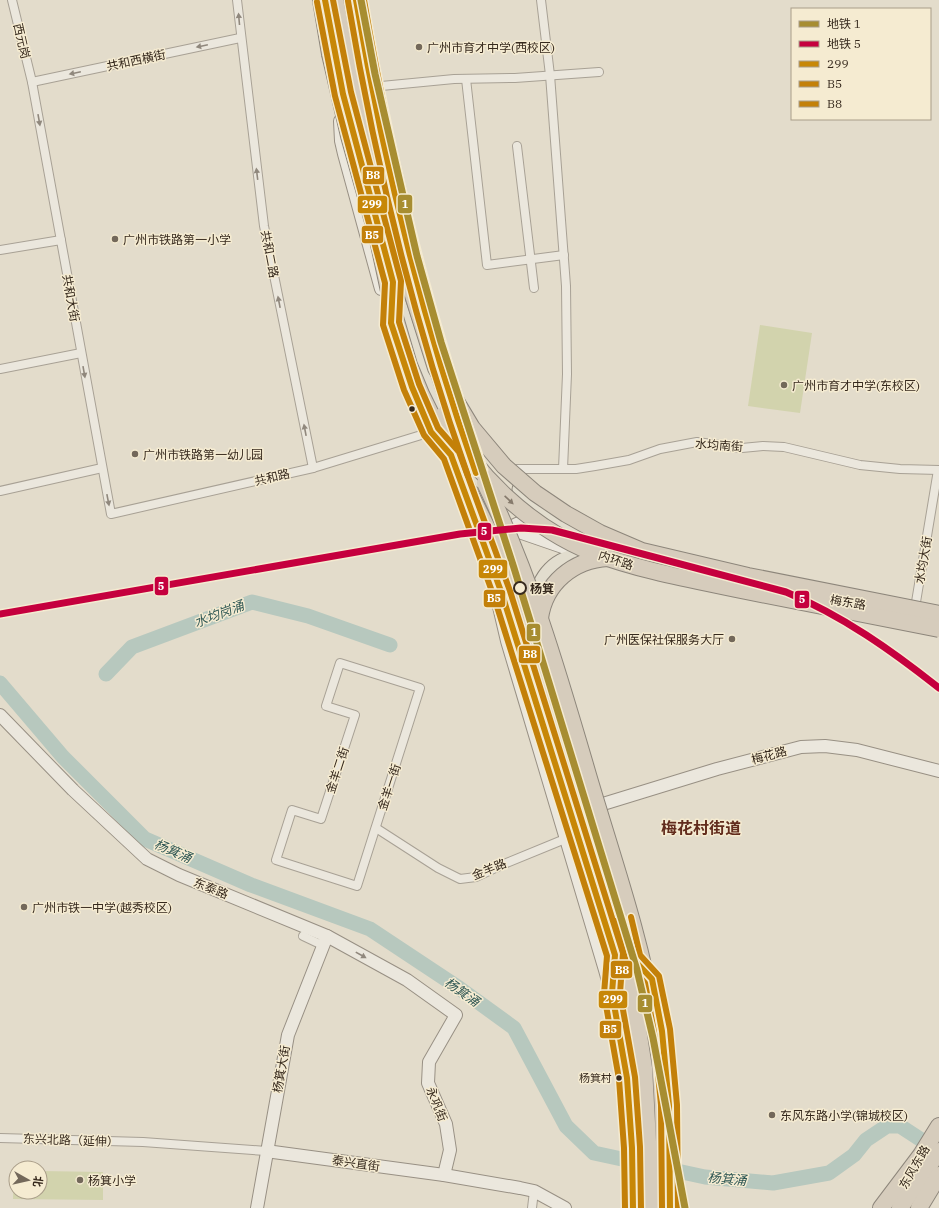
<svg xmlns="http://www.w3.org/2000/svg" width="939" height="1208" viewBox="0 0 939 1208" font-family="'IBM Plex Serif','Noto Sans SC',serif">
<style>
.green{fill:#d2d3ad}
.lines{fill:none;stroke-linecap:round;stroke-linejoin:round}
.river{stroke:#b7c8be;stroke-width:15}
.street-casing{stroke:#a8a195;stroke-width:10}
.secondary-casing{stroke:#989084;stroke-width:14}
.primary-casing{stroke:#8d867b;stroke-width:15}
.highway-casing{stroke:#8d867b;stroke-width:18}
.street{stroke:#ebe7dd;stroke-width:8}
.secondary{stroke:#ebe7dd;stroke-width:12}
.primary{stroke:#e2ddce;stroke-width:13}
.highway{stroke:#d6ccbc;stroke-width:16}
.highway-bridge-casing{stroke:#8d867b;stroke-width:18;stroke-linecap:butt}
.highway-bridge{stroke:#d6ccbc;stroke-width:16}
.bus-1-casing{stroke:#f5ebd1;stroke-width:9}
.bus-2-casing{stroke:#f5ebd1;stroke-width:9}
.bus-3-casing{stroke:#f5ebd1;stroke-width:9}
.bus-1{stroke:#c78707;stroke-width:6}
.bus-2{stroke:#c38009;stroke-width:6}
.bus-3{stroke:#c38009;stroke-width:6}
.metro-1-casing{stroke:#f5ebd1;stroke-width:10}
.metro-2-casing{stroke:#f5ebd1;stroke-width:10}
.metro-1{stroke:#a78d31;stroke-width:7}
.metro-2{stroke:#c5003e;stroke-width:7}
.oneway{fill:#90887d}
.oneway2{fill:#867a6c}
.poi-dot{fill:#73685a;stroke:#f5ebd1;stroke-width:1.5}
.bus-dot{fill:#36291d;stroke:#f5ebd1;stroke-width:1.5}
.stop-dot{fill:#f5ebd1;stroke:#36291d;stroke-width:2}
.labels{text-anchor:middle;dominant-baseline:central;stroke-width:3;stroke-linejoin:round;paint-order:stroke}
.bus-label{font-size:11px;fill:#36291d;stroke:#f5ebd1;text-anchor:end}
.street-label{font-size:12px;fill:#36291d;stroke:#f5ebd1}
.poi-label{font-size:12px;fill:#36291d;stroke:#f5ebd1;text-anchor:start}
.stop-label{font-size:12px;font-weight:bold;fill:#36291d;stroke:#f5ebd1;text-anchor:start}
.water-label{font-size:13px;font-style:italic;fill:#2d5653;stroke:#f5ebd1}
.district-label{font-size:16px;font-weight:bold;fill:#622c1d;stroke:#f5ebd1}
.line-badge{stroke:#f5ebd1;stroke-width:1.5}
.badge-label{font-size:11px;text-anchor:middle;font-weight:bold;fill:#fff}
</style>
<rect width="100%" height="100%" fill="#e3dccb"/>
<g class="green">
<polygon points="760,325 812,333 800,413 748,406"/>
<polygon points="14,1171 16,1171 16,1192 40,1192 40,1171 103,1172 103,1200 13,1199"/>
</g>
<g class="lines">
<g class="river">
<polyline points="106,674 132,647 252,602 308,616 390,645"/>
<polyline points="0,683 63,757 145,839 251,885 370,929 459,988 514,1028 566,1126 594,1153 705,1177 773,1183 829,1173 854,1155 866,1140 887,1126 900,1126 923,1141"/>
</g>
<defs>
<g id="street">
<polyline points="12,0 32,82 111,514 313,468 431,432"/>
<polyline points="237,0 264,226 313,468"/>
<polyline points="541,0 550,75 566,286 567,374 563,469"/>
<polyline points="466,79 487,265 564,255"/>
<polyline points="32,82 240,38"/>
<polyline points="371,87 454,79 515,78 599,72"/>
<polyline points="517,146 534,288"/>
<polyline points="0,250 61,240"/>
<polyline points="0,369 81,353"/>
<polyline points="510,469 576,469 595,466 629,460 660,449 697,442 742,448 763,446 784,447 860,465 900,469 939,470"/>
<polyline points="0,491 102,468"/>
<polyline points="916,602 938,470"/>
<polygon points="340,663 420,688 357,886 276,860 292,810 321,819 355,715 326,706"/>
<polyline points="376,828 438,868 460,879 476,877 504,864 565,839"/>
<polyline points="303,936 322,945"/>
<polyline points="0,1138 143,1142 266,1151"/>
<polyline points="532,1208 534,1191"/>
</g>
<g id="secondary">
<polyline points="340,121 341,141 344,154 381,289"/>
<polyline points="506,525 516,531 574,551"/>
<polyline points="565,529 607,550"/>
<path d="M491,549C496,531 520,519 538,520"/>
<path d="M492,577L507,641L605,970C628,1047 633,1128 633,1208"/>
<polyline points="0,715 73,790 147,859 179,875 327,936 407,980 456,1015 429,1062 428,1083 446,1124 450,1150 444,1175"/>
<polyline points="603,804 717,769 801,747 825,746 857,750 939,771"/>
<polyline points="266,1151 444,1175 520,1188 534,1191 565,1208"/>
<polyline points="257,1208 288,1035 327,936"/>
</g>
<g id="primary">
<polyline points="356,0 371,87 425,309"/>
<polyline points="396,293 434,407"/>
<polyline points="450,399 466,446"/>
<polyline points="519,489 573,533"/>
<polyline points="468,503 502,594 525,662 622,981"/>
<polyline points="513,568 538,640"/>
<path d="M534,605C538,575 555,556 586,554"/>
<polyline points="623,919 637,976 643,1009"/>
<polyline points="612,993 614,965"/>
</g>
<g id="highway">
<polyline points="321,0 330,54"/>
<polyline points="335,0 345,51"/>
<polyline points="881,1208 921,1155 939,1126"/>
<polyline points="900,1208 939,1151"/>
<polyline points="919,1208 939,1175"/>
</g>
</defs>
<use href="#street" class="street-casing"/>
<use href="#secondary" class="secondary-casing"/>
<use href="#primary" class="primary-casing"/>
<use href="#highway" class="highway-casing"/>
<use href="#street" class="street"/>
<use href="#secondary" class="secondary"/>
<use href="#primary" class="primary"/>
<use href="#highway" class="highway"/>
<defs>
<g id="highway-bridge">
<polyline points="345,51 396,241 436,368 472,428 504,466 535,493 566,514 600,533 642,551 748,576 939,614"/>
<polyline points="330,54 349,136 381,250"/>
<polyline points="378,240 394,314 409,365 421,394 491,536 535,652 553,707 614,913 633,997 644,1068 648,1142 649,1208"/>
<path d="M442,416C476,475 528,526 591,552C641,571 694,580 746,591C811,604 875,617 939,629"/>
<path d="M485,483C530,576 557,669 586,768C610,851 640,934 654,1019C665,1082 664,1145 664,1208"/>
<path d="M540,618C545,583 573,560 608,558"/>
</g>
</defs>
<use href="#highway-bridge" class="highway-bridge-casing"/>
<use href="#highway-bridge" class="highway-bridge"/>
<defs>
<g id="bus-1">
<polyline points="325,0 343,94 393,282 391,323 412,387 431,432 451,455 502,594 615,955 612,993 627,1078 632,1148 633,1208"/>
<path d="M356,0C383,160 422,320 476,473"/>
<polyline points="623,919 633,959 652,979 662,1031 669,1105 670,1208"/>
</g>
<g id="bus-2">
<path d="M348,1C375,162 414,323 468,476"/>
<polyline points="317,2 335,96 385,283 383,325 404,390 424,435 444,459 494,597 607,956 604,994 619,1079 624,1148 625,1208"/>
<polyline points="615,921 626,962 645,983 654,1032 661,1105 662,1208"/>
</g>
<g id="bus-3">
<polyline points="333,0 351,92 401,281 399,322 419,384 438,428 459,452 510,591 623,953 620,993 635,1077 640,1147 641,1208"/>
<path d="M364,0C391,158 430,319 484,470"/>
<polyline points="631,917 640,955 659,976 670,1029 677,1105 678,1208"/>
</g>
</defs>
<use href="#bus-1" class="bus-1-casing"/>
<use href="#bus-2" class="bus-2-casing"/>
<use href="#bus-3" class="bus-3-casing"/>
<use href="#bus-1" class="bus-1"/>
<use href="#bus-2" class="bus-2"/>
<use href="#bus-3" class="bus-3"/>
<defs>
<polyline id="metro-1" points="361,0 375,74 417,256 441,342 514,568 637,970 653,1038 685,1208"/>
<path id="metro-2" d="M0,614L460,534L521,528L552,530L786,592C843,616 891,650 939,688"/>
</defs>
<use href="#metro-1" class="metro-1-casing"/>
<use href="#metro-2" class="metro-2-casing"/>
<use href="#metro-1" class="metro-1"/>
<use href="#metro-2" class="metro-2"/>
</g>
<defs><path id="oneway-solid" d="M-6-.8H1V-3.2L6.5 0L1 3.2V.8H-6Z"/></defs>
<g class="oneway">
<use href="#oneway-solid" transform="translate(239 19) rotate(-95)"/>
<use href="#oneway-solid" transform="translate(202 46) rotate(168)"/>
<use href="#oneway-solid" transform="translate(75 73) rotate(168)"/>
<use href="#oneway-solid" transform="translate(39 120) rotate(80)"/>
<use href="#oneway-solid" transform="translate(257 174) rotate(-97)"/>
<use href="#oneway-solid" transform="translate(279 302) rotate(-101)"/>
<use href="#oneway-solid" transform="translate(84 372) rotate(80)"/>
<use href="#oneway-solid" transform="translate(305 430) rotate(-101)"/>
<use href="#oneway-solid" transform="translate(108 500) rotate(79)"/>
<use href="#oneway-solid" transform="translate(361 955) rotate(29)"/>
</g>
<use class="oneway2" href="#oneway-solid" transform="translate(509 500) rotate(43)"/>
<g class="poi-dot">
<circle cx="419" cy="47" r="4"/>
<circle cx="115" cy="239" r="4"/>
<circle cx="784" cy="385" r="4"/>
<circle cx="135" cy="454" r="4"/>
<circle cx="732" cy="639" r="4"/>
<circle cx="24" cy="907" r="4"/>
<circle cx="772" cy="1115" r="4"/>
<circle cx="80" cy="1180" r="4"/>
</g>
<g class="bus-dot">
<circle cx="412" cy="409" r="3.5"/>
<circle cx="619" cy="1078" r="3.5"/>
</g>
<circle class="stop-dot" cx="520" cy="588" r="6"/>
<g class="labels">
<g class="bus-label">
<text x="612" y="1078">杨箕村</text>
</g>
<g class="street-label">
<text transform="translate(22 41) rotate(77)">西元岗</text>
<text transform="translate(136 60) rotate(-12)">共和西横街</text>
<text transform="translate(270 254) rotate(79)">共和二路</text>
<text transform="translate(71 298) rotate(80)">共和大街</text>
<text transform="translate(719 445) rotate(4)">水均南街</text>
<text transform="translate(272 477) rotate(-13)">共和路</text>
<text transform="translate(616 560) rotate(18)">内环路</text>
<text transform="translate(923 560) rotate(-80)">水均大街</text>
<text transform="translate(848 602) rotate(9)">梅东路</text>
<text transform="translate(769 755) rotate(-15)">梅花路</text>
<text transform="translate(337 770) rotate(-72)">金羊二街</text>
<text transform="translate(389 787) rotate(-72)">金羊一街</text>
<text transform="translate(489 869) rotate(-22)">金羊路</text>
<text transform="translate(211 888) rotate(22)">东泰路</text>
<text transform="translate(281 1069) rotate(-80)">杨箕大街</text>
<text transform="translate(437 1104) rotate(68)">永巩街</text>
<text transform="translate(71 1140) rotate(2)">东兴北路（延伸）</text>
<text transform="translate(356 1163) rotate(8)">泰兴直街</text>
<text transform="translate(914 1167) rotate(-60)">东风东路</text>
</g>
<g class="poi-label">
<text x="427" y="47">广州市育才中学(西校区)</text>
<text x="123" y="239">广州市铁路第一小学</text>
<text x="792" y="385">广州市育才中学(东校区)</text>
<text x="143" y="454">广州市铁路第一幼儿园</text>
<text x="724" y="639" text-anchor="end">广州医保社保服务大厅</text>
<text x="32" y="907">广州市铁一中学(越秀校区)</text>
<text x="780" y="1115">东风东路小学(锦城校区)</text>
<text x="88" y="1180">杨箕小学</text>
</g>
<g class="stop-label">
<text x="530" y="588">杨箕</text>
</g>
<g class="water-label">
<text transform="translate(219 614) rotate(-21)">水均岗涌</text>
<text transform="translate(173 851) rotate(23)">杨箕涌</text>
<text transform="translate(462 992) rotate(35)">杨箕涌</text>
<text transform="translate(727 1179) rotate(5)">杨箕涌</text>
</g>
<g class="district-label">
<text x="701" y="828">梅花村街道</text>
</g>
</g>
<g class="line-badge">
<rect x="362" y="166" width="23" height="19" rx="4" fill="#c38009"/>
<rect x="397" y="194" width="16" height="20" rx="4" fill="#a78d31"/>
<rect x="357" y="195" width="31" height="19" rx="4" fill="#c78707"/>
<rect x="361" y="225" width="23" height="19" rx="4" fill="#c38009"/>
<rect x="477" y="522" width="15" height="19" rx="4" fill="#c5003e"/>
<rect x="478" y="559" width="30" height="20" rx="4" fill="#c78707"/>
<rect x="154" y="576" width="15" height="20" rx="4" fill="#c5003e"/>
<rect x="483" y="589" width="23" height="19" rx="4" fill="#c38009"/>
<rect x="794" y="590" width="16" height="19" rx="4" fill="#c5003e"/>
<rect x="526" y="623" width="15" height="19" rx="4" fill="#a78d31"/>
<rect x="518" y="645" width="23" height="19" rx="4" fill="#c38009"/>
<rect x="610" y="960" width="23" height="19" rx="4" fill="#c38009"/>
<rect x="598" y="990" width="30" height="19" rx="4" fill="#c78707"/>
<rect x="637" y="994" width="16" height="19" rx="4" fill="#a78d31"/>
<rect x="599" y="1020" width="23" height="19" rx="4" fill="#c38009"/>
</g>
<g class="badge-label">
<text x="373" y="179">B8</text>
<text x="405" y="208">1</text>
<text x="372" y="208">299</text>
<text x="372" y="239">B5</text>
<text x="484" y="535">5</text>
<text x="493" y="573">299</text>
<text x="161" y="590">5</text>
<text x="494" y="602">B5</text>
<text x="802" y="603">5</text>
<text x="534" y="636">1</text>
<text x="530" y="658">B8</text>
<text x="622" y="974">B8</text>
<text x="613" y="1003">299</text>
<text x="645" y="1007">1</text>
<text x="610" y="1033">B5</text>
</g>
<rect x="791" y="8" width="140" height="112" fill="#f5ebd1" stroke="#a99d89"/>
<rect x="799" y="21" width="20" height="6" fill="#a78d31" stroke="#a99d89"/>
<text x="827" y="28" font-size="12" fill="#36291d">地铁 1</text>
<rect x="799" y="41" width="20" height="6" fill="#c5003e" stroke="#a99d89"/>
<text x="827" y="48" font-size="12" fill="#36291d">地铁 5</text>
<rect x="799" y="61" width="20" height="6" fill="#c78707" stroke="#a99d89"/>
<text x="827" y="68" font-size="12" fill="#36291d">299</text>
<rect x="799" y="81" width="20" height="6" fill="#c38009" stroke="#a99d89"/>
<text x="827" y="88" font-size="12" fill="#36291d">B5</text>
<rect x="799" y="101" width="20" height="6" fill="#c38009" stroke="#a99d89"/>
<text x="827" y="108" font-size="12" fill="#36291d">B8</text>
<g transform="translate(28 1180) rotate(98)"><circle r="19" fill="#f5ebd1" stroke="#a99d89"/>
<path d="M0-3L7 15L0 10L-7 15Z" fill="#73685a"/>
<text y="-6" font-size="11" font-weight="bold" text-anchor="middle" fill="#36291d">北</text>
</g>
</svg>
